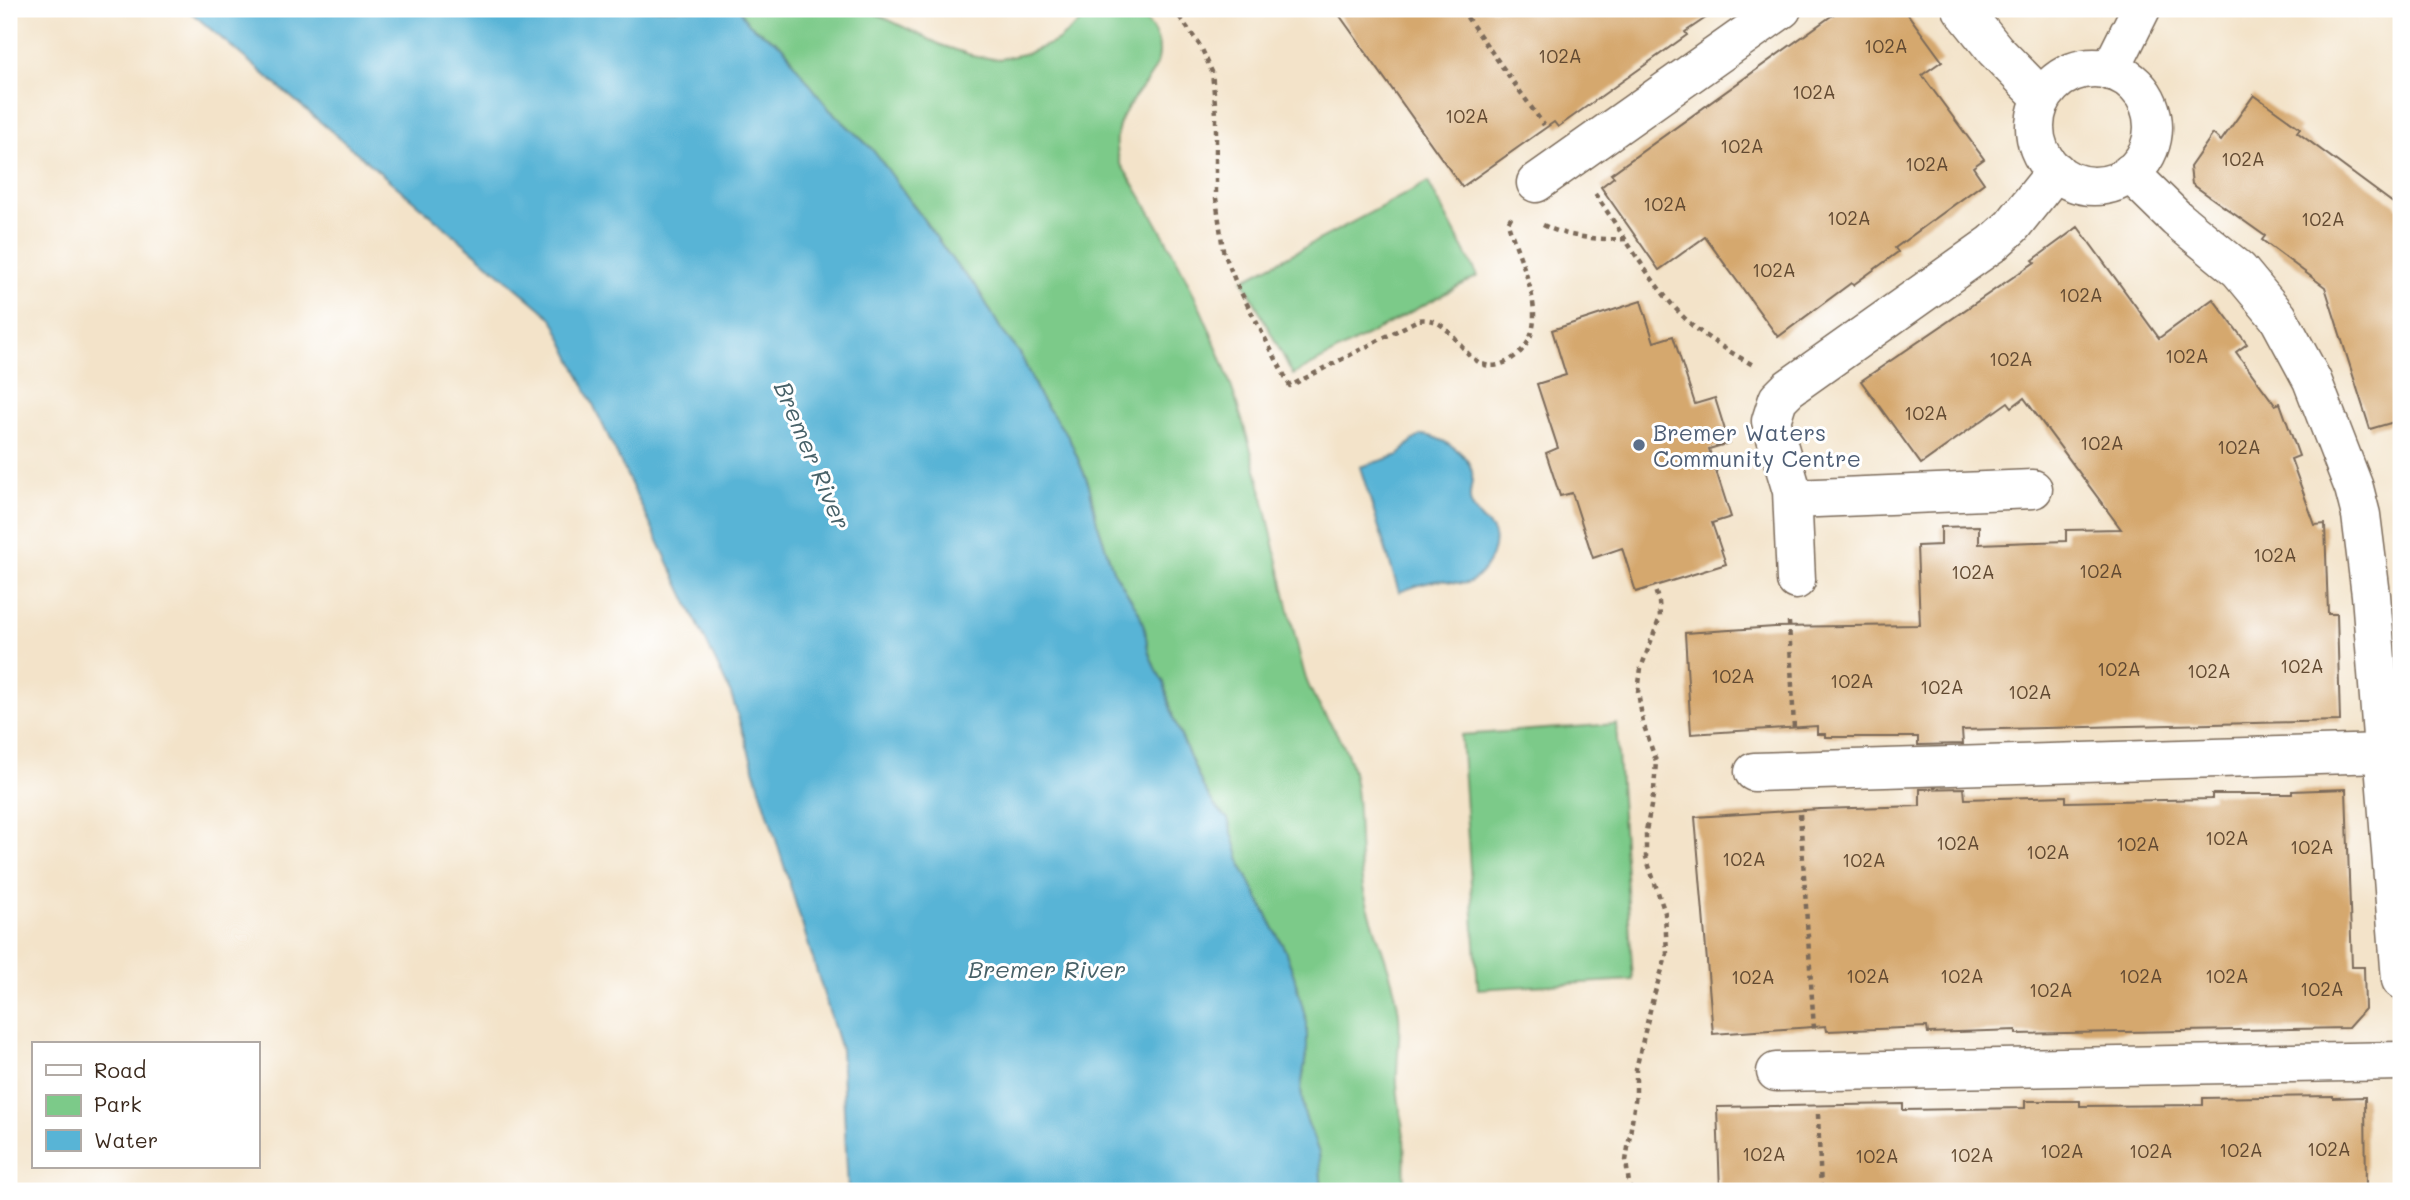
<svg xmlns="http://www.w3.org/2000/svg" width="2410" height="1200" viewBox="0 0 2410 1200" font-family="Mali,sans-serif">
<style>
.green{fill:#7cca89;stroke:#5c7a54;stroke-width:2}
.water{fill:#58b4d6;stroke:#4a6f7a;stroke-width:2}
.building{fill:#d5a86e}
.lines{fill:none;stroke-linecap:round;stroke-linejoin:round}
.minor-casing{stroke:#7b6b5a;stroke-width:41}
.path{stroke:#7b6b5a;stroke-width:4.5;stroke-dasharray:5 5;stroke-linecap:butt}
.minor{stroke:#fff;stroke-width:38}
.service-dot{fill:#5c6f8a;stroke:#fff;stroke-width:2.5}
.labels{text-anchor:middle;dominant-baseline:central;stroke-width:6;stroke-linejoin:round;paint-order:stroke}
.number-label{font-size:19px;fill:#624a32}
.service-label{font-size:23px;fill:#4e5e75;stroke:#fff;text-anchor:start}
.water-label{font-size:24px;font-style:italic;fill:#476168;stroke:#fff}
</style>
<rect width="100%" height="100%" fill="#fff"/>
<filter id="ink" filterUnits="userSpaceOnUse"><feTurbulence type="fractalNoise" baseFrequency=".0143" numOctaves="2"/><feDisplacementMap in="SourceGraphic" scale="14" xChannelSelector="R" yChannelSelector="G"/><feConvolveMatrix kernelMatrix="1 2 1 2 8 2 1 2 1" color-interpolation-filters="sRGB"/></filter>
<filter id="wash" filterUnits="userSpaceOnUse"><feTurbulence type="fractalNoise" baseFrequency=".00686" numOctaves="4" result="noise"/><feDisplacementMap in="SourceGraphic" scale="28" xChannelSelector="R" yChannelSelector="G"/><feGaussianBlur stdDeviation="1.57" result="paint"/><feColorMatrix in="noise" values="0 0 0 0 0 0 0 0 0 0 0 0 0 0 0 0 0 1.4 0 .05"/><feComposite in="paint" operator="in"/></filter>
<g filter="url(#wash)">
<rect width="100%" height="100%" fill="#f3e3c9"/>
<g class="green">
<path d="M740,9H866L941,45L977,57L1000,59L1028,53L1057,41L1096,9H1136C1146,20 1159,34 1159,50C1161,86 1102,106 1120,163C1172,242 1216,332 1243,423C1268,504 1282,589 1304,672C1313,707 1343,732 1352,768C1362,808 1356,847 1363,887C1371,926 1390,962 1397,1002C1403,1029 1396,1055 1397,1083C1398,1101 1402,1119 1404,1137C1405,1155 1404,1173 1405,1191H1322L1319,1153L1304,1113L1301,1089L1307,1048V1023L1294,976L1285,950L1242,867L1228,819L1215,806L1204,789L1173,718L1164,683L1155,668L1148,650L1145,630L1113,570L1097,522L1089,485L1069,438L1040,397L1020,353L1002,331L976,286L959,269L888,170L871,148L830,110L792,61C783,35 748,36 740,9Z"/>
<polygon points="1428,182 1478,276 1293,375 1243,280"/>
<polygon points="1616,724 1633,980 1478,989 1461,735"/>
</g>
<g class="water">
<path d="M187,9H740C748,36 783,35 792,61L830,110L871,148L888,170L959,269L976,286L1002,331L1020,353L1040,397L1069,438L1089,485L1097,522L1113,570L1139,612L1145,630L1148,650L1155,668L1164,683L1173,718L1204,789L1215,806L1228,819L1242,867L1285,950L1294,976L1307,1023V1048L1301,1089L1304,1113L1319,1153L1322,1191H848L841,1050L731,694L552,318Z"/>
<path d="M1422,435C1440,436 1468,452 1472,472C1474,483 1467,493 1471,504C1476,516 1484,520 1491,529C1501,543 1488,568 1476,578C1462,590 1451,578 1435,581C1423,583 1411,588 1399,592L1360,467L1399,455L1412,441Z"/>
</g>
<g id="blocks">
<g class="building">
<polygon points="1335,9 1719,9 1685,32 1687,35 1558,127 1554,122 1462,187"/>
<polygon points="1841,9 1904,9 1942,61 1922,75 1984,159 1973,167 1984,183 1895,248 1898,252 1853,285 1851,283 1778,337 1705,237 1659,270 1601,187 1614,177 1611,174"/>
<polygon points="2254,95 2300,128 2297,132 2401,209 2401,420 2370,429 2325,287 2262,240 2265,236 2192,184 2190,167 2213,134 2221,141"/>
<polygon points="2078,227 2159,338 2213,299 2247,344 2236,352 2275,405 2280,403 2299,456 2291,459 2315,525 2325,524 2328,614 2337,614 2340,721 1962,730 1963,744 1918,745 1918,737 1825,737 1825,734 1817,734 1817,726 1691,734 1685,633 1775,627 1920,625 1917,546 1941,545 1941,527 1979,526 1979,544 2066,541 2066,530 2121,529 2024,398 2012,407 2008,402 1921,464 1861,381 2035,262 2033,260"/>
<polygon points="1641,301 1654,342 1673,336 1695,404 1715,398 1729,443 1709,449 1731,517 1712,523 1726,564 1636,592 1622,548 1593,558 1572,493 1560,496 1546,453 1558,448 1537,384 1566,375 1552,330"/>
<polygon points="1964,788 1965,799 2066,796 2066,802 2212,799 2212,794 2292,794 2292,791 2346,789 2352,967 2364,967 2365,1009 2348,1028 2016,1034 2016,1030 1928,1033 1927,1027 1827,1031 1826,1026 1713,1034 1695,817 1820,809 1920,806 1920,789"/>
<polygon points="2333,1096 2333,1098 2365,1097 2366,1191 1720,1191 1717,1107 1903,1104 1903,1110 2025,1108 2025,1101 2080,1101 2080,1106 2203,1105 2203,1098"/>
</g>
</g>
</g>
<g filter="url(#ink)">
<use href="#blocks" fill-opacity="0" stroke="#7b6b5a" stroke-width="2"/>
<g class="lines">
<defs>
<g id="minor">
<polyline points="1962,9 1995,50 2042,98"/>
<circle cx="2094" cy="127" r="59"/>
<polyline points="2110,71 2141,9"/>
<polyline points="2130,173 2177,219 2239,270 2278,317 2312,380 2354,488 2361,515 2371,595 2401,980"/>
<polyline points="1536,183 1782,9"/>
<polyline points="1793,499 2033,489"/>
<polyline points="1796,580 1792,491 1771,421 1778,399 1789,388 1992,244 2012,226 2056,171"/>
<polyline points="1754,772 2383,753"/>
<polyline points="1776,1072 2401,1061"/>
</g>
</defs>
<use href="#minor" class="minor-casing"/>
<g class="path">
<path d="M1174,9L1201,47L1212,72L1216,114V198L1223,250L1236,283L1290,386L1418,320C1447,315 1456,347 1477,361C1487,368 1497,367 1508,361C1560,332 1520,264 1508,223L1512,215"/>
<polyline points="1461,9 1544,125"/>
<path d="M1595,194C1626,237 1653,290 1693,326C1711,341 1732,353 1753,365"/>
<path d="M1543,225C1569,238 1598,240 1627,239"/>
<polyline points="1789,622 1794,729"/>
<polyline points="1800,814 1814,1029"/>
<polyline points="1818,1114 1821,1191"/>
<polyline points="1630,1191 1626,1161 1636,1094 1636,1069 1653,998 1667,954 1665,913 1646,857 1646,831 1654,791 1656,761 1643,723 1638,692 1641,668 1660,617 1659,602 1654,587"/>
</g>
<use href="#minor" class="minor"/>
</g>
</g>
<circle class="service-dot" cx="1639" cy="445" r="7"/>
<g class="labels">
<g class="number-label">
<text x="1886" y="45">102A</text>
<text x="1560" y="55">102A</text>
<text x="1814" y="91">102A</text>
<text x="1467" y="115">102A</text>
<text x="1742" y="145">102A</text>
<text x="2243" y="158">102A</text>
<text x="1927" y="163">102A</text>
<text x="1665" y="203">102A</text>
<text x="1849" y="217">102A</text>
<text x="2323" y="218">102A</text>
<text x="1774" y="269">102A</text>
<text x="2081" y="294">102A</text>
<text x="2187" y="355">102A</text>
<text x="2011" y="358">102A</text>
<text x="1926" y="412">102A</text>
<text x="2102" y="442">102A</text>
<text x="2239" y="446">102A</text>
<text x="2275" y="554">102A</text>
<text x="2101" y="570">102A</text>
<text x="1973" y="571">102A</text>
<text x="2302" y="665">102A</text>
<text x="2119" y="668">102A</text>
<text x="2209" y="670">102A</text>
<text x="1733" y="675">102A</text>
<text x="1852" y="680">102A</text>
<text x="1942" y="686">102A</text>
<text x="2030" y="691">102A</text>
<text x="2227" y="837">102A</text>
<text x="1958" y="842">102A</text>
<text x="2138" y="843">102A</text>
<text x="2312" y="846">102A</text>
<text x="2048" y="851">102A</text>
<text x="1744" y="858">102A</text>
<text x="1864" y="859">102A</text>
<text x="1868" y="975">102A</text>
<text x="1962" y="975">102A</text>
<text x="2141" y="975">102A</text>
<text x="2227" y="975">102A</text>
<text x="1753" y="976">102A</text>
<text x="2322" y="988">102A</text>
<text x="2051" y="989">102A</text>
<text x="2329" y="1148">102A</text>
<text x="2241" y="1149">102A</text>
<text x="2062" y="1150">102A</text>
<text x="2151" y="1150">102A</text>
<text x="1764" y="1153">102A</text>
<text x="1972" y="1154">102A</text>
<text x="1877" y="1155">102A</text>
</g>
<g class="service-label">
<text x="1653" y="432">Bremer Waters<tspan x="1653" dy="26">Community Centre</tspan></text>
</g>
<g class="water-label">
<text transform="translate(813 455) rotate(67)">Bremer River</text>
<text x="1047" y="968">Bremer River</text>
</g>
</g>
<rect width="2410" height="1200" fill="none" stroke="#fff" stroke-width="35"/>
<rect x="32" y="1042" width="228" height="126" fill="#ffffff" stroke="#b1aaa5" stroke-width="2"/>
<rect x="46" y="1065" width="35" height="10" fill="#ffffff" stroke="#b1aaa5" stroke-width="2"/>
<text x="94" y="1078" font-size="21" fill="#3b2a1e">Road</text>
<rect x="46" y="1095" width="35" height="21" fill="#7cca89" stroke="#b1aaa5" stroke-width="2"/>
<text x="94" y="1112" font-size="21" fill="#3b2a1e">Park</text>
<rect x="46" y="1130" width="35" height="21" fill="#58b4d6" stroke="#b1aaa5" stroke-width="2"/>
<text x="94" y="1148" font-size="21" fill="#3b2a1e">Water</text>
</svg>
